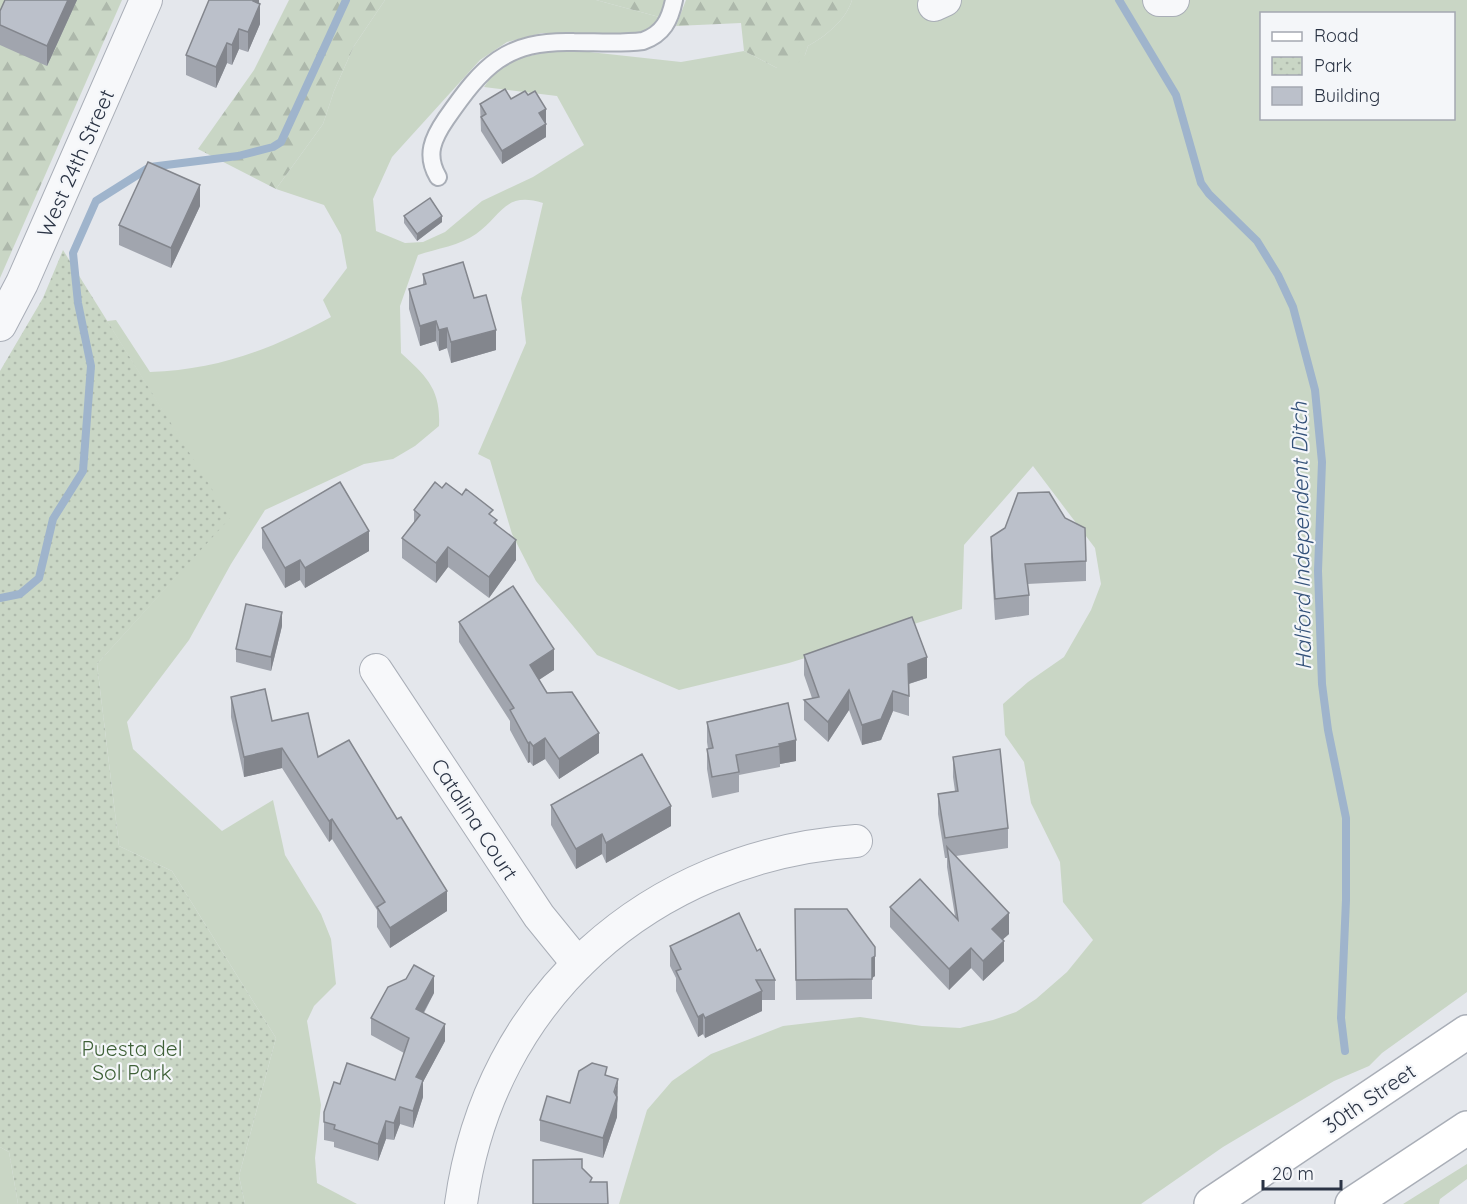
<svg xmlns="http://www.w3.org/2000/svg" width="1467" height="1204" viewBox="0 0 1467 1204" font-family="Quicksand,sans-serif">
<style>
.grass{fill:#c9d6c5;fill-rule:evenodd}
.forest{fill:url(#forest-firs)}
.park{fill:url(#park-dots)}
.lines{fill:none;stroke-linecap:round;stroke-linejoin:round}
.stream{stroke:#9fb4cc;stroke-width:8}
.service-casing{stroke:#a9aeb7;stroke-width:20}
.minor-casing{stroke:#a9aeb7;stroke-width:34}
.secondary-casing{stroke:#a9aeb7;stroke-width:36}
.service{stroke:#f7f8fa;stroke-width:16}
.minor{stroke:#f7f8fa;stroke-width:32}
.secondary{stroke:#fff;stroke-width:33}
.wall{fill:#a1a5ae}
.shaded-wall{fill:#83868d}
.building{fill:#bbc0ca;stroke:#83868d;stroke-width:1.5}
.labels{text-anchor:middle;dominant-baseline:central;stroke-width:4.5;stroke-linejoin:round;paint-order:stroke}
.street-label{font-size:21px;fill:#2b3445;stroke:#f4f6f9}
.park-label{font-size:21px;fill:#3f6138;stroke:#f4f6f9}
.water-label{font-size:22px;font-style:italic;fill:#34527a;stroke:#f4f6f9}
</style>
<defs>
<pattern id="forest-firs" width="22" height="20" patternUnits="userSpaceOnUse" patternTransform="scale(1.5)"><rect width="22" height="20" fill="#c9d6c5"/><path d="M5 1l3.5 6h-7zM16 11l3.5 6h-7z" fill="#adb8ab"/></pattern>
<pattern id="park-dots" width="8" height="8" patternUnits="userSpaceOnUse" patternTransform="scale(1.5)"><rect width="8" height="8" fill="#c9d6c5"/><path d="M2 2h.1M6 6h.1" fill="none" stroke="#adb8ab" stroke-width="1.8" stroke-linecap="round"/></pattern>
</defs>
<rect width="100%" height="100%" fill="#e4e7ec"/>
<g class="grass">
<path d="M385,0H596L663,18L650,34L624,36L542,33L507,42L480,60L392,157L373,199L376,231L405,243L423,242L445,232L482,201L533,177L584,145L557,96L484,87L495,71L515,59L562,49L681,62L744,51L777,68L805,55L808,46C826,36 846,20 852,0H1467V992L1382,1053L1369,1066L1334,1081L1223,1147L1141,1204H619L647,1110L672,1081L711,1054L783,1026L860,1017L922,1026L960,1028L993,1020L1016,1012L1036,999L1067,972L1093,940L1063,902L1060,862L1031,803L1024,762L1005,735L1003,704L1028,682L1064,657L1091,610L1101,584L1095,548L1033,466L964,545L962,609L789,663L679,690L597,655L536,581L512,534L490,460L478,454L526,343L521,298L543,203C504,191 502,216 476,234C461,245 436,249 418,255L400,306L401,353C426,376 441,389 439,426L415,446L393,459L364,464L265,510L231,564L189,640L127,722L133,749L222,831L273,800L285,855L321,914L331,939L336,984L314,1006L307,1021L321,1105L315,1158L317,1183L357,1204H245L239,1176L276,1038L172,871L119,846L97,664L229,518L107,321L116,320L150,372C218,370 272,349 331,317L323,300L347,268L341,235L324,205L276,189L323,124L334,91L354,46ZM1262,14H1454V118H1262Z"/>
<polygon points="0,1147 9,1152 18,1204 0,1204"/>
<polygon points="1467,1164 1467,1179 1440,1199 1439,1204 1403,1204"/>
</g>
<g class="forest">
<polygon points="0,0 122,0 0,278"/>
<polygon points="289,0 385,0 354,46 334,91 323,124 276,189 198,149 254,70"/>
<polygon points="596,0 666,0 663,18"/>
<path d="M686,0H852C846,20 826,36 808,46L805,55L791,71L777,68L744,51L741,23L676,26Z"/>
</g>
<polygon class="park" points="63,250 230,518 97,664 119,846 172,871 276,1038 239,1176 245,1204 18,1204 9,1152 0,1147 0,371 43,298"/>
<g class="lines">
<g class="stream">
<polyline points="1119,0 1176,95 1201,183 1209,194 1257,241 1278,275 1293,307 1315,390 1322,462 1318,571 1322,684 1328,730 1346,818 1346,900 1341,1018 1345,1051"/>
<polyline points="0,598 20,594 39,578 53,519 83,471 91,366 78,303 73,253 96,201 150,167 238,156 273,147 281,142 346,0"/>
</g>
<defs>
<path id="service" d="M438,177C425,155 433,138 446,119C483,66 505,40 574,42C597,42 620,44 643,41C663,34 670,20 674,0"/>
<g id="minor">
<polyline points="1159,0 1173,0"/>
<polyline points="934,5 945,0"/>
<polyline points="0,325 22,283 146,0"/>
<polyline points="376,670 539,916 578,964"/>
<path d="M461,1204C489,998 650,856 856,841"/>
</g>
<g id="secondary">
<polyline points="1211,1204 1467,1032"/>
<polyline points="1352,1204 1467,1128"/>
</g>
</defs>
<use href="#service" class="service-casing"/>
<use href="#minor" class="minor-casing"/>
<use href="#secondary" class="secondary-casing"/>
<use href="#service" class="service"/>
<use href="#minor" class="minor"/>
<use href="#secondary" class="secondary"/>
</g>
<g class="wall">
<polygon points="5,0 77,0 47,66 0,45 0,11"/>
<polygon points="259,0 260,24 248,52 239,49 232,65 227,63 216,88 186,75 186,55"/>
<polygon points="511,99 546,122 546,137 502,164 481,131 480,104"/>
<polygon points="200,206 171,268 119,245 119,225"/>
<polygon points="404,216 442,222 417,241 404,223"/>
<polygon points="423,274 474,298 496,350 451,363 447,348 439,351 436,341 420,346 409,309 409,289 423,285"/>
<polygon points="442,488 493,517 516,560 489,598 448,567 436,583 402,558 402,538 414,523 414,510"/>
<polygon points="262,528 369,551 305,588 300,580 285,588 262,548"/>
<polygon points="1005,528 1086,561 1086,581 1027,584 1029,595 1029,615 995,620 991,557 991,537"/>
<polygon points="459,622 554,670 538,680 547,693 599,753 559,779 545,759 533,766 530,762 528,763 510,730 510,721 459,642"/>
<polygon points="282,626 271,671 236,662 236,649"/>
<polygon points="804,655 927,678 909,684 909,716 893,711 881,740 862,745 849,710 828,742 804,720 804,700 812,698 804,675"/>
<polygon points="231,697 272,721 318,757 447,911 390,948 377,927 377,910 332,839 329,842 282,768 244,777 231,717"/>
<polygon points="788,703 796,761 780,764 780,767 739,775 739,792 712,798 707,769 707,749 708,749 707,742 707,722"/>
<polygon points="953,757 1008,828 1008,848 956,856 1009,934 1002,940 1004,961 983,981 971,968 949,990 890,927 890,907 955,916 947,867 947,858 945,858 938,814 938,794 955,791 953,777"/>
<polygon points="551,805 671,826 606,863 602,854 576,869 551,825"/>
<polygon points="795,909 875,976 872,978 872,999 796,1000"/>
<polygon points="670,946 757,951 775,980 775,1000 762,1000 762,1011 705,1038 703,1034 698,1037 676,991 676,978 670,966"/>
<polygon points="434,993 424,1013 445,1041 423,1082 423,1097 413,1128 400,1124 394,1140 386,1139 378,1161 334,1147 334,1142 324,1140 324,1122 340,1084 395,1080 404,1053 371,1035 371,1018"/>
<polygon points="607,1075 618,1099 617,1103 617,1117 603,1158 540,1141 540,1120 570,1103"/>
</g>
<g class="shaded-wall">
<polygon points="68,0 77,0 47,66 47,46"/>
<polygon points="253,0 259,0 259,7 260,4 260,24 248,52 248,32"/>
<polygon points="239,29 239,49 232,65 232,45"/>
<polygon points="227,43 227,63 216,88 216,67"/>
<polygon points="546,109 546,122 539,127 539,113"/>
<polygon points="546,124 546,137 502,164 502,151"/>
<polygon points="200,185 200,206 171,268 171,248"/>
<polygon points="442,216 442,222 417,241 417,234"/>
<polygon points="436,321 436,341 420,346 420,326"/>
<polygon points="447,328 447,348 439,351 439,330"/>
<polygon points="496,330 496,350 451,363 451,342"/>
<polygon points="369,531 369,551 305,588 305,568"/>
<polygon points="516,540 516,560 489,598 489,577"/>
<polygon points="448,547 448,567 436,583 436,563"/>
<polygon points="300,560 300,580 285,588 285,568"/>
<polygon points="282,612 282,626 271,671 271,657"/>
<polygon points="554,649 554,670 530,686 530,665"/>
<polygon points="927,657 927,678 908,684 908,664"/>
<polygon points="849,690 849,710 828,742 828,722"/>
<polygon points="893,691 893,711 881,740 862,745 862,725"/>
<polygon points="599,733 599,753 559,779 559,759"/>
<polygon points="545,738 545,759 533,766 533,746"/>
<polygon points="796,740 796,761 780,764 779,744"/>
<polygon points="530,742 530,762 528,763 528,743"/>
<polygon points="282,748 282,768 244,777 244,757"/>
<polygon points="671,806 671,826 606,863 606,843"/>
<polygon points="332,819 332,839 329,842 329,821"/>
<polygon points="602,834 602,854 576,869 576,849"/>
<polygon points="447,891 447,911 390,948 390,928"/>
<polygon points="1009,913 1009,934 992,949 992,929"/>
<polygon points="1004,941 1004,961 983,981 983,961"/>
<polygon points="971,948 971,968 949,990 949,969"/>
<polygon points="875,956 875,976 872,978 872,958"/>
<polygon points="434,976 434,993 416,1026 416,1009"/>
<polygon points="762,991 762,1011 705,1038 705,1018"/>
<polygon points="703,1014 703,1034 698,1037 698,1017"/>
<polygon points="445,1024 445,1041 423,1082 423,1097 413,1128 413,1111 416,1077"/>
<polygon points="618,1079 617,1117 603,1158 603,1138"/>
<polygon points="400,1107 400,1124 394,1140 394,1123"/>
<polygon points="386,1121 386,1139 378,1161 378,1144"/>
</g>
<g class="building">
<polygon points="5,0 68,0 47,46 0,25 0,11"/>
<polygon points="209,0 253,0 253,1 260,4 248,32 239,29 232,45 227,43 216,67 186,55"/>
<polygon points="505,89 511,99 525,91 528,95 535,91 546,109 539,113 546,124 502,151 481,117 486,114 480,104"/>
<polygon points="148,162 200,185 171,248 119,225"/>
<polygon points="430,198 442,216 417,234 404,216"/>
<polygon points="463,262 474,298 486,295 496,330 451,342 447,328 439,330 436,321 420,326 409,289 426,284 423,274"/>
<polygon points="340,482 369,531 305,568 300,560 285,568 262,528"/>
<polygon points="435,482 442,488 446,483 462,495 466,489 493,510 489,514 497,520 494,523 516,540 489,577 448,547 436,563 402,538 420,515 414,510"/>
<polygon points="1049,492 1065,518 1085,528 1086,561 1025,564 1029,595 995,599 991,537 1005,528 1018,493"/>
<polygon points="513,586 554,649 530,665 547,693 572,692 599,733 559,759 545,738 533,746 530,742 528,743 510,710 514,708 459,622"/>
<polygon points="246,604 282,612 271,657 236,649"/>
<polygon points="912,617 927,657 908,664 909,696 893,691 881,719 862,725 849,690 828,722 804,700 819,697 804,655"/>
<polygon points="265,689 272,721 308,713 318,757 349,740 397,819 401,817 447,891 390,928 377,907 385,902 332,819 329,821 282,748 244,757 231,697"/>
<polygon points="788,703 796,740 779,744 780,746 736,755 739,772 712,777 707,749 713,748 707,722"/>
<polygon points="1000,749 1008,828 945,838 938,794 958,791 953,757"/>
<polygon points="642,754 671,806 606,843 602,834 576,849 551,805"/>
<polygon points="947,847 1009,913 992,929 1004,941 983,961 971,948 949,969 890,907 920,879 958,920"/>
<polygon points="795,909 847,909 875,947 875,956 872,958 872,979 796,980"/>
<polygon points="739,913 757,951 760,949 775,980 756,980 762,991 705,1018 703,1014 698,1017 676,971 681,969 670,946"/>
<polygon points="414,965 434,976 416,1009 445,1024 416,1077 423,1080 413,1111 400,1107 394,1123 386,1121 378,1144 334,1129 335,1125 324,1122 324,1112 334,1082 340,1084 347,1063 395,1080 409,1038 371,1018 388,987 406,979"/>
<polygon points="592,1063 607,1067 605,1075 618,1079 614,1092 617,1097 603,1138 540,1120 547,1096 570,1103 579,1071"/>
<polygon points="582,1159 582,1168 592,1178 590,1182 607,1182 608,1204 533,1204 533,1160"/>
</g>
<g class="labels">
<g class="street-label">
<text transform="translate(75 163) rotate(-66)">West 24th Street</text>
<text transform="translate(475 819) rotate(57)">Catalina Court</text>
<text transform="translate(1369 1098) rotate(-34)">30th Street</text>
</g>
<g class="park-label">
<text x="132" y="1048">Puesta del<tspan x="132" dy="24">Sol Park</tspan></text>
</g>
<g class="water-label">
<text transform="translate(1301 536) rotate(-91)">Halford Independent Ditch</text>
</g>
</g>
<rect x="1260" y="12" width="195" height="108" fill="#f4f6f9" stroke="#a4a8b1" stroke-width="1.5"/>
<rect x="1272" y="32" width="30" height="9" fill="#ffffff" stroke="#a4a8b1" stroke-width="1.5"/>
<text x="1314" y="42" font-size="18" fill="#2b3445">Road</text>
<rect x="1272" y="57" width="30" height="18" fill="url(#park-dots)" stroke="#a4a8b1" stroke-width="1.5"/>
<text x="1314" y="72" font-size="18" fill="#2b3445">Park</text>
<rect x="1272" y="87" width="30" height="18" fill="#bbc0ca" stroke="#a4a8b1" stroke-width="1.5"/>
<text x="1314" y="102" font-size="18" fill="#2b3445">Building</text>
<path d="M1263 1180v9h78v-9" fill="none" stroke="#2b3445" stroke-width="3"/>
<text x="1272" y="1180" font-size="18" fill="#2b3445" stroke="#f4f6f9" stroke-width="4.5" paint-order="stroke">20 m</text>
</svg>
